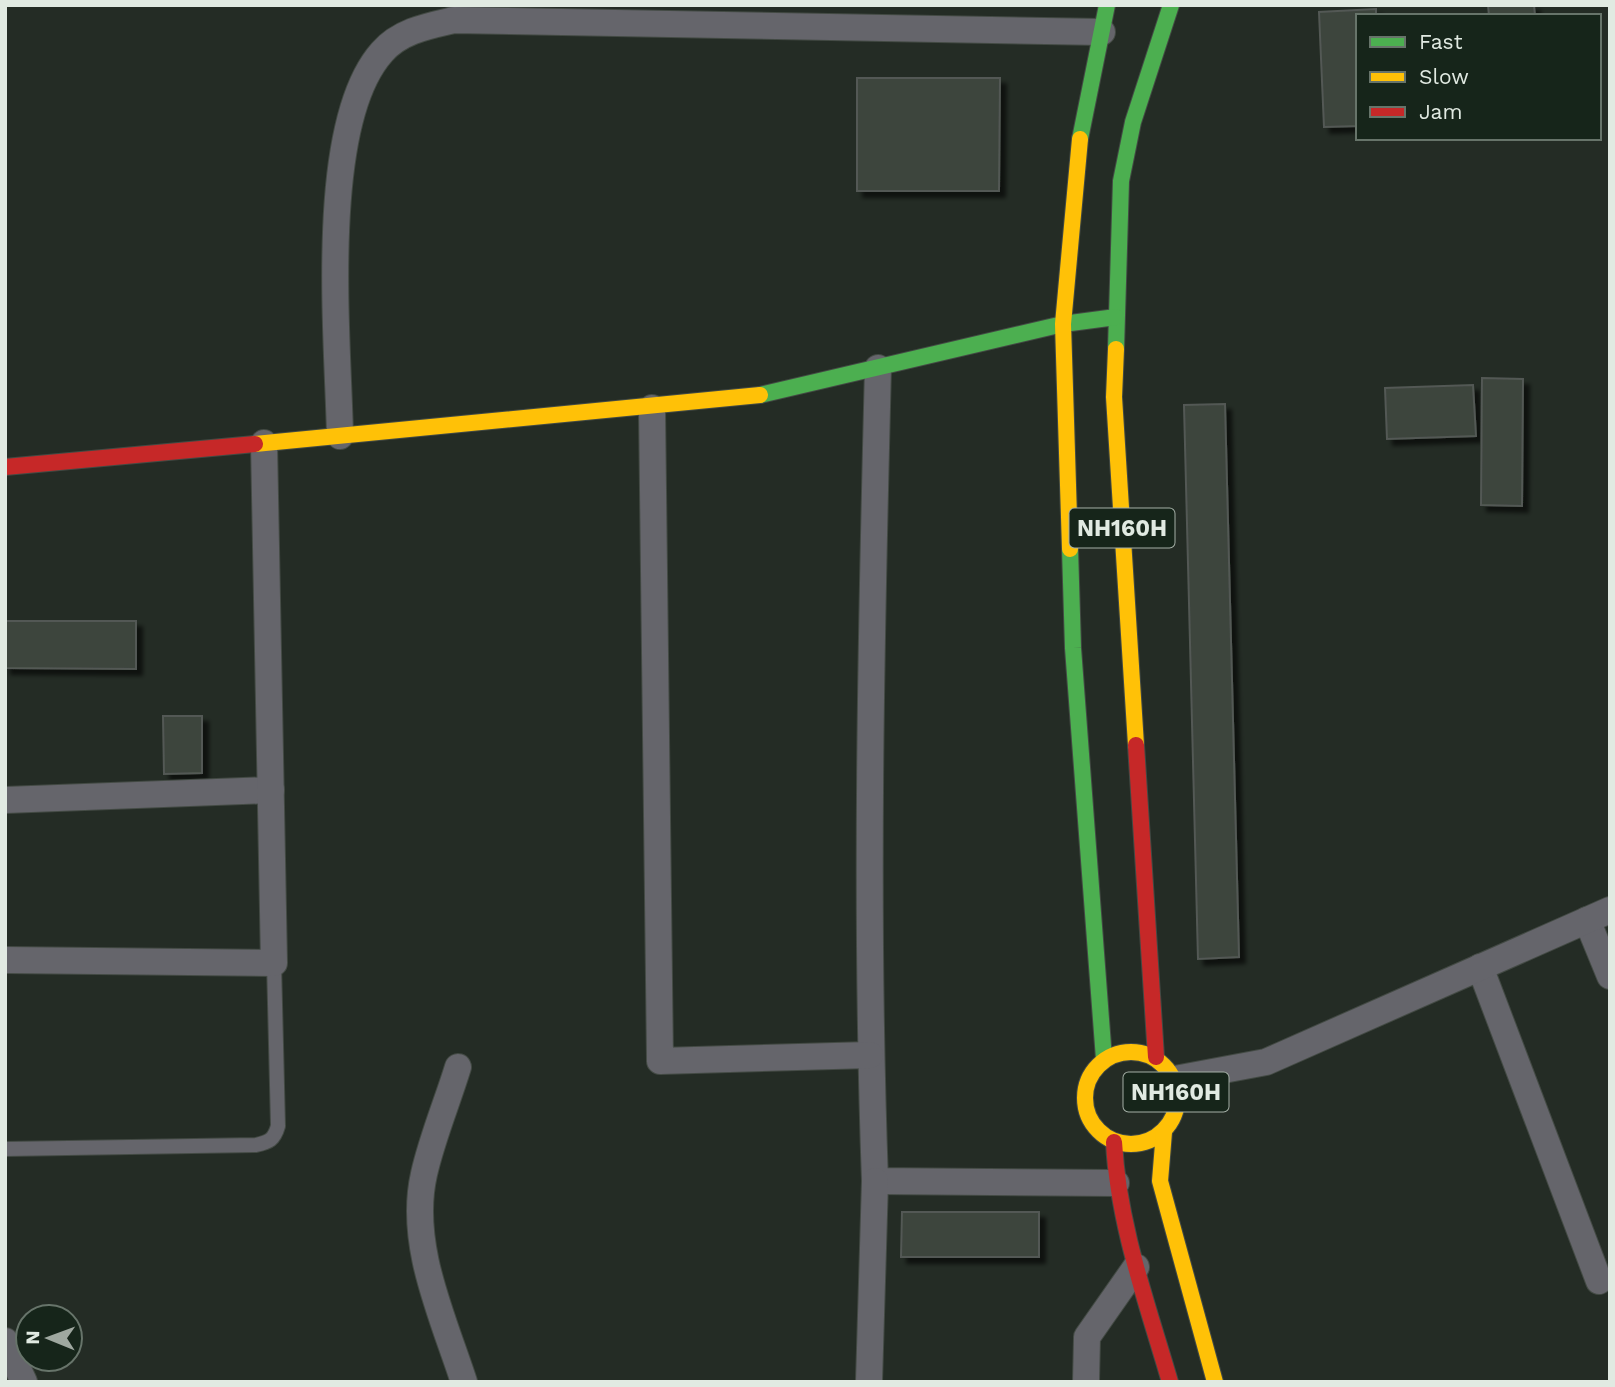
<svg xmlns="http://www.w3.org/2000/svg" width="1615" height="1387" viewBox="0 0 1615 1387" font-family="'Work Sans',sans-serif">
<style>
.building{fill:#3d443e;stroke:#535954;stroke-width:2;filter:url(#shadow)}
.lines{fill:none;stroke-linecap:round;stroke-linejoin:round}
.lane-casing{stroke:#434a44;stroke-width:16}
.street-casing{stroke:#434a44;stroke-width:28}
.fast-casing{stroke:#434a44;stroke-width:18}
.slow-casing{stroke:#434a44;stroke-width:18}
.jam-casing{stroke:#434a44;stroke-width:18}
.lane{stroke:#65656b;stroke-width:14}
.street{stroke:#65656b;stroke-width:26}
.fast{stroke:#4caf50;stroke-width:16}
.slow{stroke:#ffc107;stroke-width:16}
.jam{stroke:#c62828;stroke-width:16}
.labels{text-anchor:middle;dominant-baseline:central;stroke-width:5;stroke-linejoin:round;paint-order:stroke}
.shield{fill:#16251a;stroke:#a4afa6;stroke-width:2}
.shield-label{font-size:23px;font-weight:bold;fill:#e1eae2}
</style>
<defs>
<filter id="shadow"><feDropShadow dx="6" dy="6" stdDeviation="2" flood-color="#0009"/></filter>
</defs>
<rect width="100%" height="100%" fill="#242c25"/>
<g class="building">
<polygon points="1488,5 1534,5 1535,16 1489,16"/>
<polygon points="1376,9 1376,16 1358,16 1358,126 1324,127 1319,12"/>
<polygon points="857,78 1000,78 999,191 857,191"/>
<polygon points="1482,378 1523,379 1522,506 1481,505"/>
<polygon points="1473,385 1476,436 1387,439 1385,388"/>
<polygon points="1225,404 1239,957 1198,959 1184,405"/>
<polygon points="5,621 136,621 136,669 5,668"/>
<polygon points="163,716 202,716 202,773 164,774"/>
<polygon points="902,1212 1039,1212 1039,1257 901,1257"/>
</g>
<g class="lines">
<defs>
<path id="lane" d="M5,1149L256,1145C269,1142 274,1140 278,1126L274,963"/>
<g id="street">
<path d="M878,368C871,639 865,910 875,1181L1116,1183"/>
<polyline points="652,408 660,1061 870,1055"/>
<path d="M340,436C338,339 317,125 382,52C400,31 428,26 454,20L1102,32"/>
<polyline points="5,800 271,790"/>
<polyline points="1587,920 1610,976"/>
<polyline points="5,960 274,963 264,443"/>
<polyline points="1480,967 1599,1281"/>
<path d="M458,1067C447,1103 432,1138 424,1174C408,1244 443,1317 464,1382"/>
<polyline points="1175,1079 1266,1062 1610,910"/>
<polyline points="5,1341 24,1382"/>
<polyline points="869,1382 875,1181"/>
<polyline points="1086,1382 1087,1337 1136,1267"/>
</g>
<g id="fast">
<polyline points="1080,139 1107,5"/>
<polyline points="1116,349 1121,181 1133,122 1171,5"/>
<polyline points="760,395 1063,324 1116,317"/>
<polyline points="1070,549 1073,648 1104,1059"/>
</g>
<g id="slow">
<polyline points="1116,349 1114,397 1136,745"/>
<polyline points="255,444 760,395"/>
<polyline points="1070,549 1063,324 1080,139"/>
<circle cx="1131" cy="1098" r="46"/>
<polyline points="1164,1132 1160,1181 1215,1382"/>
</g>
<g id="jam">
<polyline points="5,467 255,444"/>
<polyline points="1136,745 1156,1057"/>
<path d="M1114,1142C1118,1224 1147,1303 1170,1382"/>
</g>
</defs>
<use href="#lane" class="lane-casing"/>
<use href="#street" class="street-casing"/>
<use href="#fast" class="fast-casing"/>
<use href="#slow" class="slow-casing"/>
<use href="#jam" class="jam-casing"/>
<use href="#lane" class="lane"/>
<use href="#street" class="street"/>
<use href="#fast" class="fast"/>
<use href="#slow" class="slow"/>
<use href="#jam" class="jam"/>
</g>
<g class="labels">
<g class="shield">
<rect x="1069.5" y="508.5" width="105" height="39" rx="5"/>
<rect x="1123.5" y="1072.5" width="105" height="39" rx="5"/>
</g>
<g class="shield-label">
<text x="1122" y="528">NH160H</text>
<text x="1176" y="1092">NH160H</text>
</g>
</g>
<rect width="1615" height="1387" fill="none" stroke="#e1eae2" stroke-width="14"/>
<rect x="1356" y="14" width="245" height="126" fill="#16251a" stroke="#67746a" stroke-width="2"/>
<rect x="1370" y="37" width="35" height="10" fill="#4caf50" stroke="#67746a" stroke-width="2"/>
<text x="1419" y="49" font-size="21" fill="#e1eae2">Fast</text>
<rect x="1370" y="72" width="35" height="10" fill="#ffc107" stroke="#67746a" stroke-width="2"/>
<text x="1419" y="84" font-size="21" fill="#e1eae2">Slow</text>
<rect x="1370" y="107" width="35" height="10" fill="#c62828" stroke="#67746a" stroke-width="2"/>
<text x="1419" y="119" font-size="21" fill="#e1eae2">Jam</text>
<g transform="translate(49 1338) rotate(271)"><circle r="33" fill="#16251a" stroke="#67746a" stroke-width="2"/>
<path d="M0-5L12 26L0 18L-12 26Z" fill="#9fa8a0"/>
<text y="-10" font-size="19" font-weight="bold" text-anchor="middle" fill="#e1eae2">N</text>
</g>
</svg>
